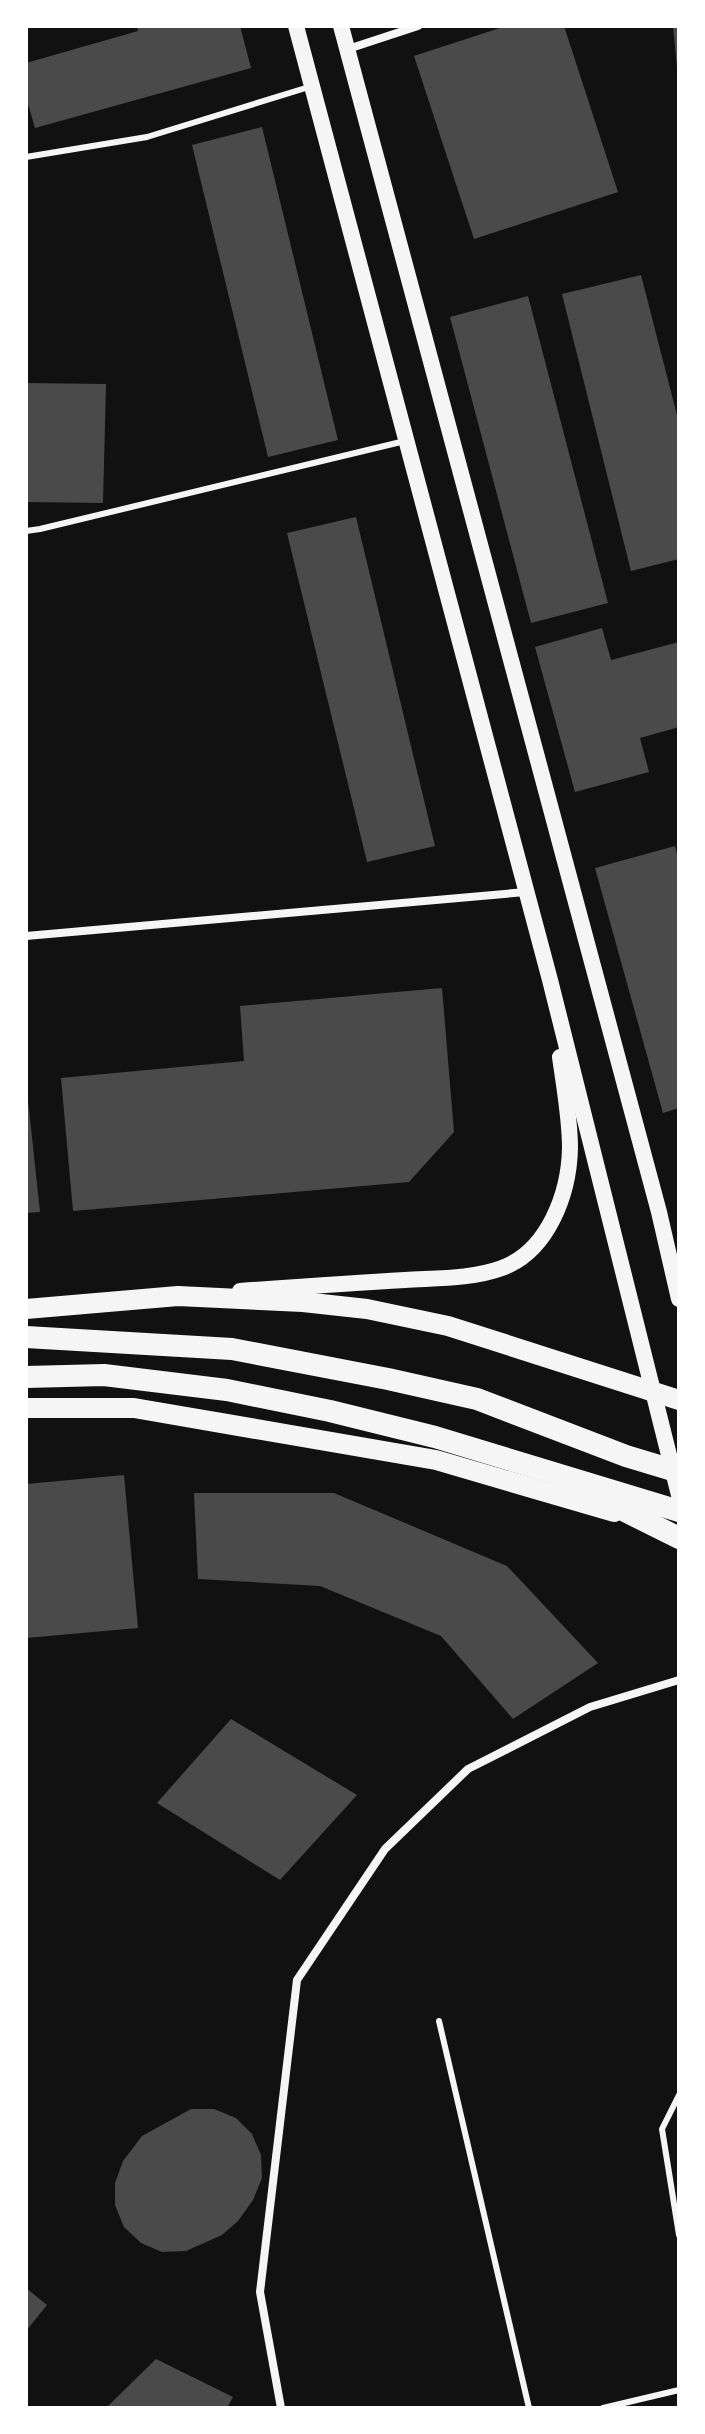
<svg xmlns="http://www.w3.org/2000/svg" width="705" height="2434" viewBox="0 0 705 2434" font-family="'Zilla Slab',serif">
<style>
.building{fill:#4a4a4a}
.lines{fill:none;stroke-linecap:round;stroke-linejoin:round}
.service{stroke:#f5f5f5;stroke-width:6}
.minor{stroke:#f5f5f5;stroke-width:8}
.secondary{stroke:#f5f5f5;stroke-width:16}
.primary{stroke:#f5f5f5;stroke-width:20}
.trunk{stroke:#f5f5f5;stroke-width:22}
</style>
<rect width="100%" height="100%" fill="#111"/>
<g class="building">
<polygon points="137,26 240,26 251,68 35,128 26,97 26,63 138,31"/>
<polygon points="506,26 564,26 618,192 474,239 414,56"/>
<polygon points="673,26 679,26 679,67 677,67"/>
<polygon points="262,127 338,440 268,457 192,145"/>
<polygon points="641,275 679,423 679,559 631,571 562,294"/>
<polygon points="528,296 608,603 531,623 450,317"/>
<polygon points="26,383 106,384 103,503 26,502"/>
<polygon points="356,517 435,846 367,862 287,533"/>
<polygon points="602,628 611,660 679,642 679,727 640,738 649,772 575,792 535,647"/>
<polygon points="675,846 679,862 679,1108 663,1113 595,868"/>
<polygon points="442,988 454,1132 409,1182 73,1211 61,1078 244,1061 240,1006"/>
<polygon points="26,1100 28,1100 40,1212 26,1213"/>
<polygon points="124,1475 138,1628 26,1638 26,1484"/>
<polygon points="194,1493 334,1493 507,1566 598,1663 513,1719 441,1636 320,1586 198,1579"/>
<polygon points="231,1719 357,1795 280,1880 157,1803"/>
<polygon points="191,2109 214,2109 236,2118 252,2134 261,2155 262,2178 253,2200 238,2221 222,2235 186,2251 162,2252 141,2243 124,2227 115,2205 115,2183 123,2161 142,2136"/>
<polygon points="26,2288 47,2305 26,2331"/>
<polygon points="156,2359 233,2397 227,2408 106,2408"/>
</g>
<g class="lines">
<g class="service">
<polyline points="26,157 147,137 309,87"/>
<polyline points="26,531 40,529 405,441"/>
<polyline points="439,2021 529,2408"/>
<polyline points="679,2095 662,2129 679,2235"/>
<polyline points="603,2408 679,2390"/>
</g>
<g class="minor">
<polyline points="348,49 418,26"/>
<polyline points="26,936 526,892"/>
<polyline points="281,2408 260,2292 297,1980 385,1849 468,1769 590,1707 679,1680"/>
</g>
<g class="secondary">
<polyline points="296,26 550,980 679,1495"/>
<polyline points="341,26 659,1212 679,1299"/>
<path d="M240,1291C295,1287 350,1283 405,1280C436,1278 472,1279 502,1268C548,1251 569,1194 570,1148C570,1118 564,1086 560,1057"/>
</g>
<g class="primary">
<polyline points="26,1309 178,1296 303,1302 367,1309 448,1326 679,1400"/>
<polyline points="26,1408 134,1408 436,1460 614,1512"/>
</g>
<g class="trunk">
<polyline points="26,1337 232,1349 388,1379 477,1399 626,1456 679,1472"/>
<polyline points="26,1377 104,1375 227,1390 330,1411 435,1437 679,1511"/>
<polyline points="595,1496 679,1538"/>
</g>
</g>
<rect width="705" height="2434" fill="none" stroke="#ffffff" stroke-width="56"/>
</svg>
